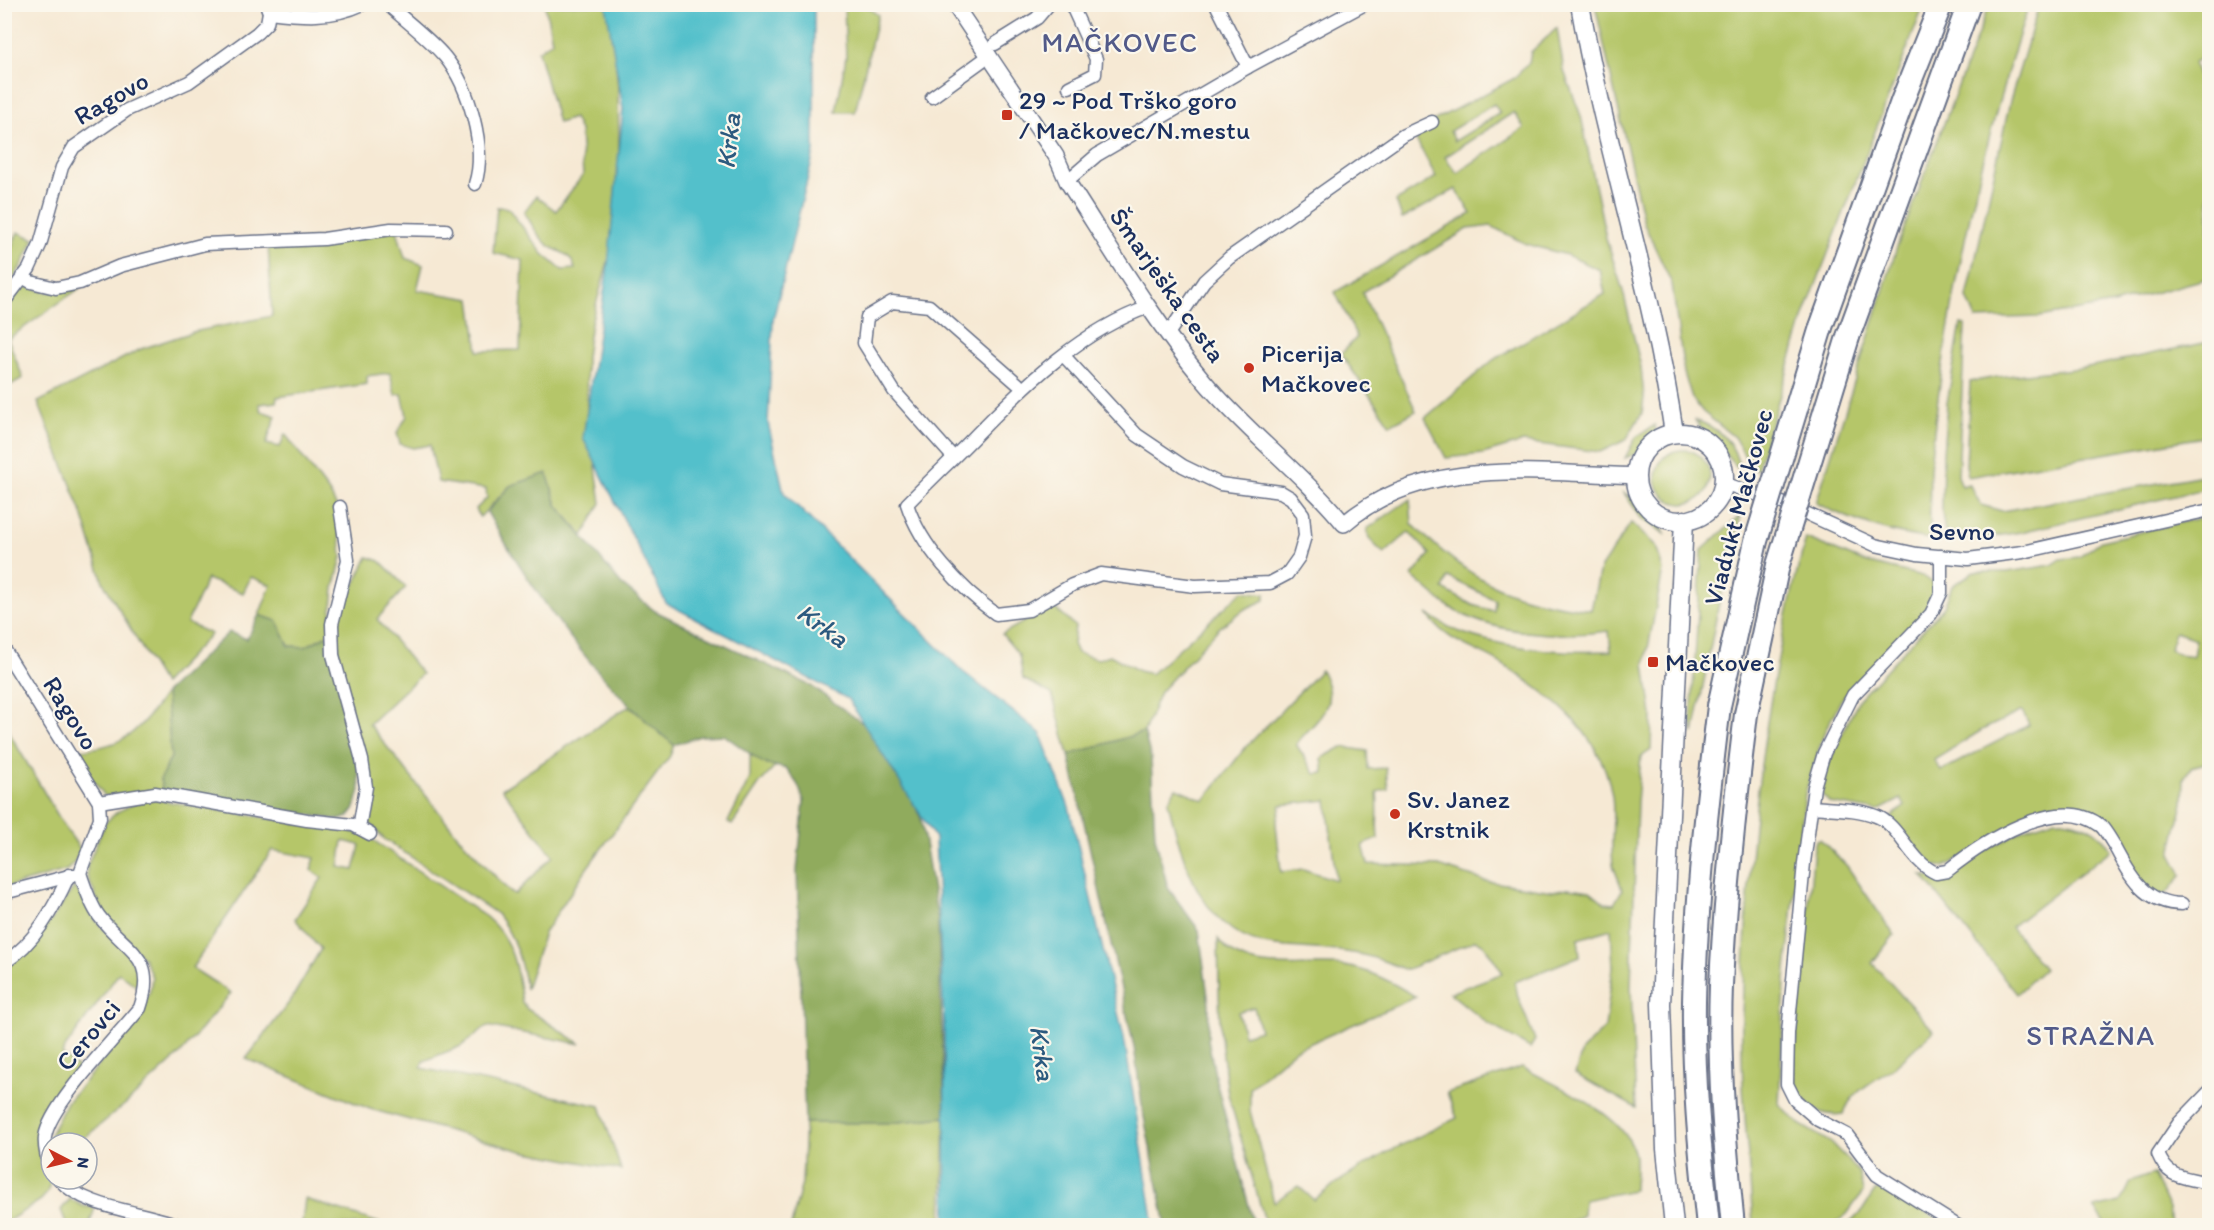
<svg xmlns="http://www.w3.org/2000/svg" width="2214" height="1230" viewBox="0 0 2214 1230" font-family="Itim,sans-serif">
<style>
.green{fill:#b5c669;stroke:#687a64;stroke-width:1.5;fill-rule:evenodd}
.forest{fill:#90ab5d;stroke:#566d5e;stroke-width:1.5}
.water{fill:#53c0cb;stroke:#377894;stroke-width:1.5}
.lines{fill:none;stroke-linecap:round;stroke-linejoin:round}
.minor-casing{stroke:#687087;stroke-width:15}
.tertiary-casing{stroke:#687087;stroke-width:18}
.secondary-casing{stroke:#687087;stroke-width:21}
.motorway-casing{stroke:#687087;stroke-width:26}
.minor{stroke:#fff;stroke-width:12}
.tertiary{stroke:#fff;stroke-width:15}
.secondary{stroke:#fff;stroke-width:18}
.motorway{stroke:#fff;stroke-width:22}
.motorway-bridge-casing{stroke:#687087;stroke-width:26;stroke-linecap:butt}
.motorway-bridge{stroke:#fff;stroke-width:22}
.poi-dot{fill:#c8321e;stroke:#fbf7ec;stroke-width:2}
.labels{text-anchor:middle;dominant-baseline:central;stroke-width:4.5;stroke-linejoin:round;paint-order:stroke}
.street-label{font-size:26px;fill:#1b2f5e;stroke:#fbf7ec}
.poi-label{font-size:26px;fill:#1b2f5e;stroke:#fbf7ec;text-anchor:start}
.water-label{font-size:27px;font-style:italic;fill:#2c5a7f;stroke:#fbf7ec}
.quarter-label{font-size:28px;letter-spacing:1.5px;fill:#525a89;stroke:#fbf7ec}
</style>
<rect width="100%" height="100%" fill="#fbf7ec"/>
<filter id="ink" filterUnits="userSpaceOnUse"><feTurbulence type="fractalNoise" baseFrequency=".0167" numOctaves="2"/><feDisplacementMap in="SourceGraphic" scale="12" xChannelSelector="R" yChannelSelector="G"/><feConvolveMatrix kernelMatrix="1 2 1 2 8 2 1 2 1" color-interpolation-filters="sRGB"/></filter>
<filter id="wash" filterUnits="userSpaceOnUse"><feTurbulence type="fractalNoise" baseFrequency=".008" numOctaves="4" result="noise"/><feDisplacementMap in="SourceGraphic" scale="24" xChannelSelector="R" yChannelSelector="G"/><feGaussianBlur stdDeviation="1.35" result="paint"/><feColorMatrix in="noise" values="0 0 0 0 0 0 0 0 0 0 0 0 0 0 0 0 0 1.4 0 .05"/><feComposite in="paint" operator="in"/></filter>
<g filter="url(#wash)">
<rect width="100%" height="100%" fill="#f6e9d4"/>
<g class="green">
<path d="M545,5H611L618,89L620,197L614,240L591,323L586,357L587,405L601,503L583,536L557,505L547,474L510,486L480,517L476,509L487,498L486,489L438,482L430,445L413,448L400,444L397,433L407,416L402,394L395,395L390,373L367,376V384L277,397L276,402L259,404L261,411L276,416L266,444L280,447L285,434L329,492L337,507L342,557L334,588L329,634L305,647L289,646L277,621L259,615L271,585L251,577L243,593L207,579L187,623L211,634L163,684L103,582L81,510L38,402L141,349L193,332L272,316L268,244L397,230L405,258L423,265L417,290L471,299L478,351L520,350L523,260L493,253L497,207L508,208L543,254L562,270L575,269C570,250 558,254 547,244C537,236 531,222 524,212L536,196L556,211L583,175L580,131L574,118L558,123L538,51L552,41Z"/>
<polygon points="844,5 864,5 878,15 855,112 836,112 846,57"/>
<polygon points="1595,5 1924,5 1805,313 1757,470 1750,465 1734,437 1703,412 1692,398 1684,373 1672,284 1644,224"/>
<path d="M1989,5H2029C1981,148 1948,298 1932,448C1928,478 1930,509 1930,539C1888,533 1853,522 1816,503L1897,247Z"/>
<polygon points="2039,5 2209,5 2209,53 2193,63 2201,80 2209,75 2209,278 2113,304 2039,317 1976,319 1967,298 2010,101"/>
<path d="M1557,28L1564,71L1581,116L1606,238L1623,291L1641,367L1644,397L1642,413L1626,440L1600,452L1523,442L1483,454L1446,458L1425,418L1493,360L1605,294L1600,270L1567,255L1526,244L1491,226L1468,229L1362,292L1416,411L1390,425L1341,354L1357,337L1335,292L1471,214L1456,189L1402,219L1396,201L1436,177L1412,132L1513,79L1529,63L1531,52ZM1494,104L1500,113L1455,141L1450,131ZM1514,112L1524,128L1457,173L1445,157Z"/>
<polygon points="18,232 34,239 22,265 5,291 5,262"/>
<polygon points="22,285 47,292 80,288 8,339 23,378 5,388 4,309"/>
<polygon points="1961,324 1965,325 1958,476 1962,486 1969,484 1981,505 2002,511 2209,474 2209,488 2021,532 1977,539 1952,538 1945,532 1942,513 1943,454 1947,403"/>
<polygon points="2209,342 2209,436 1968,477 1966,465 1970,382 1997,377 2083,368"/>
<path d="M1695,420C1719,428 1736,442 1739,469C1728,461 1725,451 1716,442C1708,434 1701,430 1695,420Z"/>
<polygon points="1655,425 1656,433 1638,453 1625,458 1636,437"/>
<circle cx="1683" cy="477" r="27"/>
<path d="M1624,493C1638,499 1658,519 1665,534L1641,518Z"/>
<path d="M1410,499L1412,524C1471,581 1509,601 1591,610L1600,569L1631,523L1656,546L1663,570L1645,664L1652,715L1651,750L1641,757L1637,802L1631,987L1636,1108L1575,1074L1582,1051L1605,1028L1613,967L1611,929L1578,939L1580,956L1515,982L1518,997L1535,1040L1530,1048L1487,1023L1450,993L1503,973L1484,945L1476,940L1406,970C1355,947 1329,951 1276,946C1202,938 1183,862 1168,802L1176,788L1204,800L1246,747L1321,670C1341,705 1318,718 1296,744L1315,774L1324,773L1322,758L1342,747L1367,751L1368,769L1386,768L1388,789L1377,792C1379,809 1376,823 1378,839L1363,845L1368,864L1439,866L1485,881L1553,891L1568,888L1590,891L1605,903L1614,904L1622,890C1620,881 1615,873 1613,864C1610,842 1615,819 1612,796C1603,734 1551,695 1502,664C1473,646 1448,644 1427,614C1436,619 1446,626 1455,630C1503,649 1560,653 1611,651L1609,631C1559,638 1492,635 1448,606C1435,597 1424,586 1412,576L1430,554L1409,532L1384,554L1369,539L1367,529ZM1448,577L1495,600L1494,611L1472,605L1443,589ZM1327,800L1336,880L1303,869L1281,872L1276,824L1281,805Z"/>
<polygon points="1741,515 1718,608 1694,733 1691,720 1702,550"/>
<path d="M2209,516V762L2191,767L2184,778L2183,803L2171,854L2182,875L2165,895C2132,895 2128,852 2109,832C2102,824 2078,813 2068,810C2059,808 2049,812 2041,814L1944,867L1927,864L1887,820L1905,806L1901,799L1878,811L1830,803L1822,795L1828,764L1859,699L1944,607L1952,586L1961,580L1974,572H2007L2052,565L2061,559L2079,557L2101,541ZM2175,632L2196,639L2193,656L2178,654L2170,649ZM2022,711L2029,725L1941,771L1934,760L1982,730Z"/>
<path d="M1806,538L1864,562L1923,576L1936,585L1929,605L1918,619L1841,700L1824,733L1805,794L1785,980L1779,1104L1799,1124L1830,1142L1844,1156L1859,1172L1863,1192L1847,1214L1833,1225H1753C1749,1156 1740,1086 1742,1016C1747,856 1763,693 1806,538Z"/>
<path d="M368,557L380,561L406,587L377,619L422,674L369,724L458,836L510,892L515,894L553,856L502,789L629,706L674,745L670,756L587,868L544,933L526,989C521,960 515,937 497,914L384,839L367,820L369,801L338,654L339,617Z"/>
<polygon points="1243,591 1265,594 1265,600 1245,609 1219,628 1160,692 1144,732 1069,755 1052,694 1023,679 1019,655 1002,634 1052,606 1075,626 1073,644 1077,653 1098,659 1110,655 1139,671 1151,674"/>
<path d="M166,692L171,757L160,780L163,791L105,796L76,758L77,750C126,747 139,731 166,692Z"/>
<polygon points="4,724 64,826 81,850 74,863 67,870 4,888"/>
<polygon points="750,755 776,766 760,783 732,825 728,822 750,778"/>
<path d="M141,800H158L364,834L486,917C513,939 517,969 522,1002L527,1009L581,1044L487,1026L461,1046L424,1061L421,1068L600,1106L621,1170L522,1151L370,1109L246,1059L291,1000L321,949L295,919L322,878L311,870L315,858L272,850L192,968L231,993L181,1053L128,1102L78,1143H51V1159L50,1135L67,1102L128,1031L150,991L152,977L144,959L102,911L87,876V866L105,823L117,812ZM343,841L360,845L354,870L339,867Z"/>
<path d="M2056,819C2081,822 2098,827 2111,850L2011,927L2044,969L2017,994L1922,875L1934,878L1956,871L1981,853L2022,830Z"/>
<path d="M1820,839L1847,866L1894,935L1872,963L1934,1031C1921,1042 1908,1055 1895,1066C1877,1080 1850,1091 1844,1114C1812,1119 1796,1096 1793,1068L1814,848L1816,840Z"/>
<path d="M74,887C83,895 86,908 95,919C114,942 139,955 140,989L119,973L67,1045L62,1054L77,1067L85,1068L54,1105L41,1125L38,1146L50,1184L47,1193L41,1200L5,1223V968L50,922Z"/>
<path d="M1218,939C1246,978 1303,961 1344,966C1371,970 1393,983 1416,997L1295,1050L1250,1088V1111L1274,1202L1298,1186L1314,1200C1357,1165 1407,1142 1457,1118L1447,1093L1522,1067C1555,1086 1630,1115 1635,1157C1636,1168 1634,1180 1634,1190L1584,1200L1583,1215L1565,1225H1266L1228,1094L1220,1032ZM1254,1007L1260,1030L1244,1035L1238,1012Z"/>
<polygon points="945,1117 942,1225 791,1226 802,1183 805,1123 889,1123"/>
<polygon points="2153,1174 2169,1209 2171,1225 2107,1225 2094,1208 2120,1202 2130,1182"/>
<polygon points="1885,1188 1895,1191 1947,1226 1847,1226 1862,1211 1875,1191"/>
<polygon points="70,1199 83,1206 95,1208 89,1225 67,1225 61,1210"/>
<polygon points="305,1199 385,1225 307,1225 302,1223"/>
</g>
<g class="forest">
<path d="M547,473L557,505L621,584L655,611L811,686L879,735L902,766L921,819L938,921L945,1117L889,1123H805L797,871L804,801L798,785L787,769L763,763L724,735L700,736L674,745C596,682 537,598 487,512L510,486Z"/>
<polygon points="259,615 277,621 289,646 305,647 329,634 358,762 360,790 355,808 348,817 339,820 163,791 160,780 171,757 166,692 229,632 247,639"/>
<polygon points="1144,732 1151,758 1155,837 1168,888 1199,930 1209,1004 1208,1039 1216,1081 1254,1225 1166,1225 1143,1112 1134,1047 1069,755"/>
</g>
<polygon class="water" points="606,5 814,5 814,152 773,320 768,423 784,493 962,671 1040,733 1069,807 1124,1038 1154,1225 946,1225 944,1023 935,838 848,699 666,603 583,438 608,265 623,109"/>
</g>
<g filter="url(#ink)">
<g class="lines">
<defs>
<g id="minor">
<path d="M387,4C406,21 429,38 445,57C469,86 487,148 475,184"/>
<polyline points="1216,4 1248,67"/>
<path d="M269,12C302,16 331,19 363,4"/>
<polyline points="995,44 1037,18 1049,4"/>
<polyline points="1069,87 1095,74 1096,59 1071,4"/>
<polyline points="932,97 990,55"/>
<polyline points="1067,181 1097,155 1248,67 1365,4"/>
<polyline points="22,277 31,282 56,288 80,283 120,266 205,244 324,239 391,229 446,230"/>
<polyline points="4,302 29,269 40,245 62,167 74,147 127,110 189,82 257,33 267,23 269,12 266,4"/>
<polyline points="1168,334 1204,281 1229,258 1404,135 1432,122"/>
<path d="M1064,356L1137,435L1183,466L1220,484L1281,492L1291,498L1303,514L1305,536L1299,557L1287,574L1270,583L1195,586L1101,574L1072,585L1029,610L996,614C960,588 921,547 907,504C930,480 955,457 978,433C1027,383 1082,330 1149,307"/>
<polyline points="953,457 894,391 864,343 867,317 892,302 929,306 1018,384"/>
<polyline points="1723,483 1788,505 1875,545 1917,554 1968,559 2023,552 2210,510"/>
<polyline points="340,507 348,560 332,624 333,655 362,760 366,787 359,828"/>
<polyline points="1941,556 1941,593 1931,614 1853,695 1824,753 1814,787 1804,863 1788,1033 1787,1084 1795,1100 1818,1120 1847,1135 1877,1175 1958,1226"/>
<polyline points="4,649 99,802 100,818 80,873"/>
<polyline points="99,802 155,793 307,820 353,825 370,834"/>
<path d="M1811,807C1832,809 1856,808 1876,816C1900,825 1909,861 1936,873L1947,871C1982,843 2058,792 2101,826C2106,831 2110,839 2114,845C2130,875 2144,904 2182,904"/>
<polyline points="4,893 73,875"/>
<path d="M4,963C35,943 54,908 69,875"/>
<path d="M2210,1091L2179,1123L2158,1154C2169,1181 2185,1176 2210,1184"/>
<path d="M51,1169C47,1159 44,1147 45,1137C50,1104 117,1037 140,1008C158,955 126,952 99,916C90,904 85,887 80,873"/>
<path d="M59,1179C84,1209 143,1211 181,1226"/>
</g>
<path id="tertiary" d="M954,4L1056,156L1067,181C1111,249 1152,319 1204,381C1247,432 1301,472 1344,524C1423,455 1539,473 1637,476"/>
<g id="secondary">
<path d="M1580,4C1605,149 1653,288 1674,433"/>
<circle cx="1680" cy="477" r="44"/>
<polyline points="1674,1226 1666,1149 1661,1004 1684,520"/>
</g>
<g id="motorway">
<polyline points="1821,327 1903,99 1941,4"/>
<polyline points="1848,337 1969,4"/>
<path d="M1708,1226C1700,1151 1693,1077 1694,1002C1696,902 1707,805 1719,706"/>
<path d="M1733,1226C1725,1146 1718,1065 1721,985C1725,894 1735,804 1746,714"/>
</g>
</defs>
<use href="#minor" class="minor-casing"/>
<use href="#tertiary" class="tertiary-casing"/>
<use href="#secondary" class="secondary-casing"/>
<use href="#motorway" class="motorway-casing"/>
<use href="#minor" class="minor"/>
<use href="#tertiary" class="tertiary"/>
<use href="#secondary" class="secondary"/>
<use href="#motorway" class="motorway"/>
<defs>
<g id="motorway-bridge">
<polyline points="1719,706 1756,541 1821,327"/>
<polyline points="1746,714 1778,565 1848,337"/>
</g>
</defs>
<use href="#motorway-bridge" class="motorway-bridge-casing"/>
<use href="#motorway-bridge" class="motorway-bridge"/>
</g>
</g>
<g class="poi-dot">
<rect x="1001" y="109" width="12" height="12" rx="3"/>
<circle cx="1249" cy="368" r="6"/>
<rect x="1647" y="656" width="12" height="12" rx="3"/>
<circle cx="1395" cy="814" r="6"/>
</g>
<g class="labels">
<g class="street-label">
<text transform="translate(111 98) rotate(-30)">Ragovo</text>
<text transform="translate(1168 285) rotate(55)">Šmarješka cesta</text>
<text transform="translate(1738 507) rotate(-75)">Viadukt Mačkovec</text>
<text x="1962" y="531">Sevno</text>
<text transform="translate(71 713) rotate(58)">Ragovo</text>
<text transform="translate(88 1035) rotate(-50)">Cerovci</text>
</g>
<g class="poi-label">
<text x="1019" y="100">29 ~ Pod Trško goro<tspan x="1019" dy="30">/ Mačkovec/N.mestu</tspan></text>
<text x="1261" y="353">Picerija<tspan x="1261" dy="30">Mačkovec</tspan></text>
<text x="1665" y="662">Mačkovec</text>
<text x="1407" y="799">Sv. Janez<tspan x="1407" dy="30">Krstnik</tspan></text>
</g>
<g class="water-label">
<text transform="translate(728 141) rotate(-84)">Krka</text>
<text transform="translate(823 625) rotate(35)">Krka</text>
<text transform="translate(1043 1053) rotate(82)">Krka</text>
</g>
<g class="quarter-label">
<text x="1120" y="42">MAČKOVEC</text>
<text x="2091" y="1035">STRAŽNA</text>
</g>
</g>
<rect width="2214" height="1230" fill="none" stroke="#fbf7ec" stroke-width="24"/>
<g transform="translate(69 1161) rotate(97)"><circle r="28" fill="#fbf7ec" stroke="#a1a7b3" stroke-width="1.5"/>
<path d="M0-4.5L10 22L0 15L-10 22Z" fill="#c8321e"/>
<text y="-9" font-size="16" font-weight="bold" text-anchor="middle" fill="#1b2f5e">N</text>
</g>
</svg>
